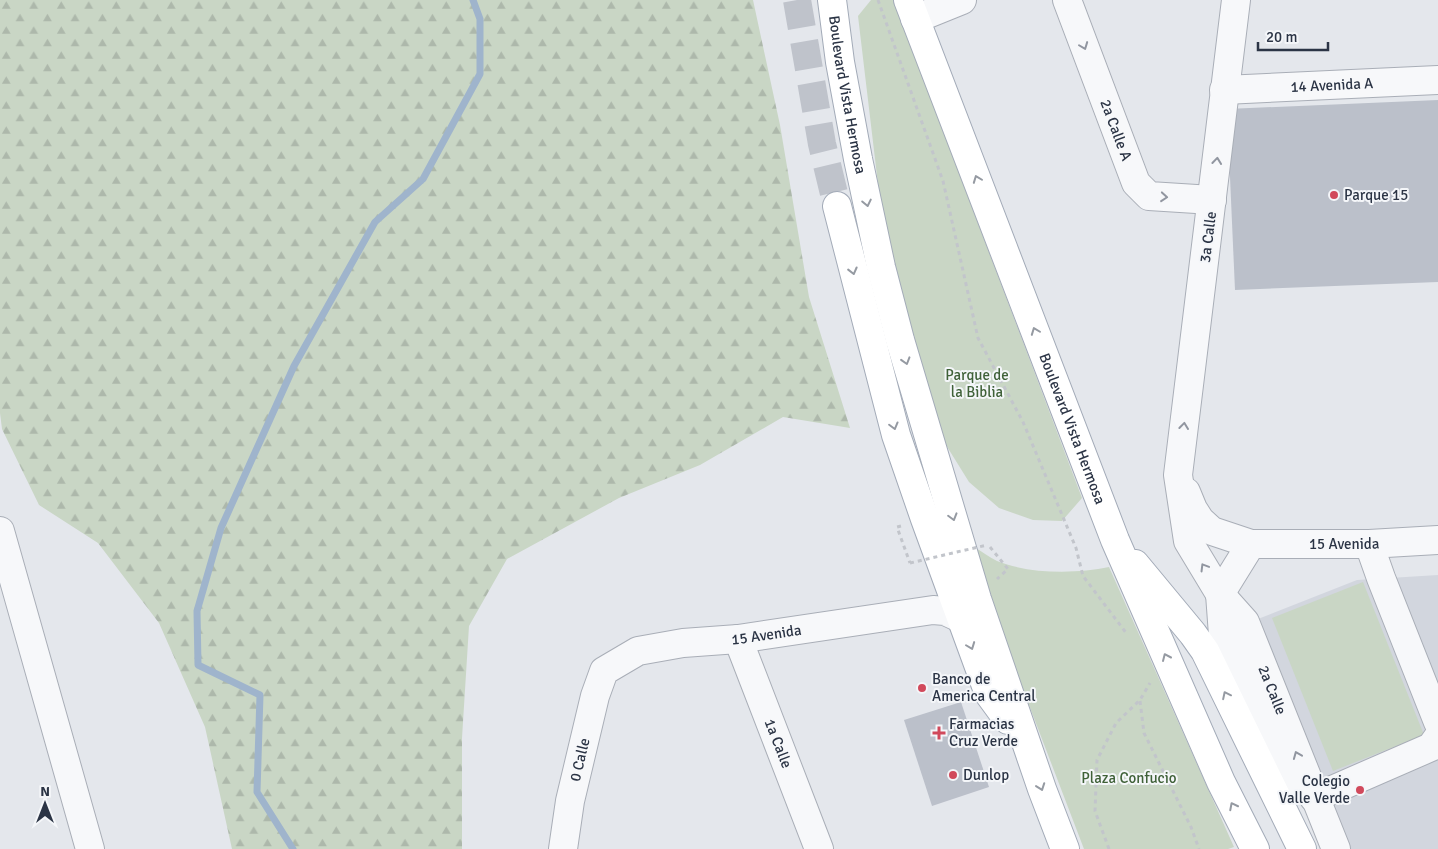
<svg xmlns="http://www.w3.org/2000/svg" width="1438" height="849" viewBox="0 0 1438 849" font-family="Signika,sans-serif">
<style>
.built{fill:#d2d6de}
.forest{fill:url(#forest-firs)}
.park{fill:#c9d6c5}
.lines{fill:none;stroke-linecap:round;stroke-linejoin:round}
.stream{stroke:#9fb4cc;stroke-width:7}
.building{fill:#bbc0ca}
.major-tunnel{stroke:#bfc3cb;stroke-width:28;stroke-dasharray:28 14;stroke-linecap:butt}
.minor-casing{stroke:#a9aeb7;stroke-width:30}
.major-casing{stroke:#a3abb8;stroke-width:30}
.path{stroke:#c2c5cb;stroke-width:3;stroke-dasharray:4 4;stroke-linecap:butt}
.minor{stroke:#f7f8fa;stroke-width:28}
.major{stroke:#fff;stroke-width:28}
.path-bridge{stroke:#c2c5cb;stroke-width:3;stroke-dasharray:4 4;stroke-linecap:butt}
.oneway{stroke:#9196a0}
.oneway2{stroke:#959aa2}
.poi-dot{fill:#d1495b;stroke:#f4f6f9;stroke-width:2}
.labels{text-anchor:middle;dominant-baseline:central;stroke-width:4;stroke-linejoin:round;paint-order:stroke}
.street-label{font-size:15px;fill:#2b3445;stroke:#f4f6f9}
.poi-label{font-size:15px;fill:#2b3445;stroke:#f4f6f9;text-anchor:start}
.park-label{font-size:15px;fill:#3f6138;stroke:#f4f6f9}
</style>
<defs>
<pattern id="forest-firs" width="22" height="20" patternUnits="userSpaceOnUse" patternTransform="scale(1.25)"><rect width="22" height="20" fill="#c9d6c5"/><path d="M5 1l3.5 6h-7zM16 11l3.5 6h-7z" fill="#adb8ab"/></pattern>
</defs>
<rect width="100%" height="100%" fill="#e4e7ec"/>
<polygon class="built" points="1438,575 1438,849 1349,849 1258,619 1357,580"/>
<polygon class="forest" points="0,0 753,0 780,125 809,297 850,428 783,417 700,465 619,498 507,559 469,626 462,738 462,849 232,849 205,727 159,623 98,543 39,505 2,429 0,413"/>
<g class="park">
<polygon points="871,0 897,0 942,128 1082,498 1062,521 1033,520 999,508 969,482 923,408 888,268 858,16"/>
<path d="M974,547C981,551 989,557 997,561C1029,574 1076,574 1109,567L1234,847L1228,849H1084L990,603Z"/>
<polygon points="1363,582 1424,735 1333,771 1272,618"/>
</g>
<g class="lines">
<polyline class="stream" points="293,849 257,792 260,695 198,665 197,611 221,528 294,366 375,222 423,179 480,74 480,19 473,0"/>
</g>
<g class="building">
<polygon points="1438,100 1438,282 1235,290 1227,109"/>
<polygon points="961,702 989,787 932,806 904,720"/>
</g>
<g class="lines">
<polyline class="major-tunnel" points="797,0 822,144 837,206"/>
<defs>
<g id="minor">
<path id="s1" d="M1067,0L1136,183L1149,196L1212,200"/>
<path id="s2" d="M1236,0L1178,475L1188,541L1220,594L1245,622L1336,849"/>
<polyline points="915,19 962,0"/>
<path id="s3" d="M1224,90L1438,80"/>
<path id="s4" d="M1186,492L1193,509L1200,520L1212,531L1251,544H1369L1438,540"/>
<polyline points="0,531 90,849"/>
<polyline points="1369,544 1381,578 1438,722"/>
<polyline points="1220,594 1223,635 1284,788"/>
<polyline points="1220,594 1251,544"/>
<path id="s5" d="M738,639L819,849"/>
<polyline points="1314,798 1431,747 1438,737"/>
<path id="s6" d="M563,849L570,801L595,696L604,671L638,651L683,643L738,639L933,610L945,611L960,618"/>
</g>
<g id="major">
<path id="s7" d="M832,0L840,62L858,159L881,267L900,340L977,599L1042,789L1065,849"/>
<path id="s8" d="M908,0L1115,540L1221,782L1255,849"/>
<polyline points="837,206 896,435 925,519 989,694 1008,720"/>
<polyline points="1135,564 1193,634 1205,651 1302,849"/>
</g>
</defs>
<use href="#minor" class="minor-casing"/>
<use href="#major" class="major-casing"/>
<g class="path">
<polyline points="878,0 943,181 978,338 1023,422 1076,548 1083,576 1127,634"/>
<polyline points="901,526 897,527 910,563"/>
<polyline points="990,547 1008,569 997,579"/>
<polyline points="1140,701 1144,733 1191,827 1199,849"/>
<polyline points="1109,849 1095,811 1097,760 1116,723 1140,700 1150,683"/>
</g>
<use href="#minor" class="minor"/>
<use href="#major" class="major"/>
<polyline class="path-bridge" points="910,563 987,545"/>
</g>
<defs><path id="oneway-chevron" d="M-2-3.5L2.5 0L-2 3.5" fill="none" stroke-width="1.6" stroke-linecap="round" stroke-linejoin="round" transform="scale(1.25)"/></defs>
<g class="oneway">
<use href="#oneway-chevron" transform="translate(1084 46) rotate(69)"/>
<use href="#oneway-chevron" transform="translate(1217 161) rotate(-84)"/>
<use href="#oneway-chevron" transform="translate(1164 197) rotate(5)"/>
<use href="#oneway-chevron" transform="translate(1184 426) rotate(-83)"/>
<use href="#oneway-chevron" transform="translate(1204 567) rotate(-121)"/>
<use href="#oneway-chevron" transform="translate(1297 755) rotate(-112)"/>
</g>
<g class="oneway2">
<use href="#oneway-chevron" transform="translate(977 179) rotate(-111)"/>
<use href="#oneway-chevron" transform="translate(867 203) rotate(78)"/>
<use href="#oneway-chevron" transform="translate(853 271) rotate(76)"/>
<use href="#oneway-chevron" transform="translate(1035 331) rotate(-111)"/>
<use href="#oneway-chevron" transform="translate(906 361) rotate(73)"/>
<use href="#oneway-chevron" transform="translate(894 426) rotate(75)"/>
<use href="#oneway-chevron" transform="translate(953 517) rotate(74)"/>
<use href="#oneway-chevron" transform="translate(971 646) rotate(69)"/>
<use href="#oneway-chevron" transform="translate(1166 657) rotate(-114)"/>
<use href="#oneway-chevron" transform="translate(1226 695) rotate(-116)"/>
<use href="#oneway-chevron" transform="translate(1041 787) rotate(70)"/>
<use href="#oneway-chevron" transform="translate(1233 806) rotate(-117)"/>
</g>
<g class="poi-dot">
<circle cx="1334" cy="195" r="5"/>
<circle cx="922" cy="688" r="5"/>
<path d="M936.5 725.5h5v5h5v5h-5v5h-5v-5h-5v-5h5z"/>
<circle cx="953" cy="775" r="5"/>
<circle cx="1360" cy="790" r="5"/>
</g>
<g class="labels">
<g class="street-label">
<text stroke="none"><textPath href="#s3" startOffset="108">14 Avenida A</textPath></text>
<text stroke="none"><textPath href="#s7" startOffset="96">Boulevard Vista Hermosa</textPath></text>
<text stroke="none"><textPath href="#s1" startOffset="139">2a Calle A</textPath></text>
<text transform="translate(1208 237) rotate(-83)">3a Calle</text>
<text stroke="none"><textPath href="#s8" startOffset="459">Boulevard Vista Hermosa</textPath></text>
<text stroke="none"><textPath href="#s4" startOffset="182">15 Avenida</textPath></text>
<text stroke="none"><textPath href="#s6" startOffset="352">15 Avenida</textPath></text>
<text stroke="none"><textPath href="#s2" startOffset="718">2a Calle</textPath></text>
<text stroke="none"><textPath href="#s5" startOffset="112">1a Calle</textPath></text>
<text stroke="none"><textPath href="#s6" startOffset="91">0 Calle</textPath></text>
</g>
<g class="poi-label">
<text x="1344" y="195">Parque 15</text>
<text x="932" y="679">Banco de<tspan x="932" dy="17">America Central</tspan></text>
<text x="949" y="724">Farmacias<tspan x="949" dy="17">Cruz Verde</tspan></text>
<text x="963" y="775">Dunlop</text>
<text x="1350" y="781" text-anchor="end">Colegio<tspan x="1350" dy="17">Valle Verde</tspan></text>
</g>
<g class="park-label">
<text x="977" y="375">Parque de<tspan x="977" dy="17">la Biblia</tspan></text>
<text x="1129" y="778">Plaza Confucio</text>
</g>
</g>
<g transform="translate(45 804)" stroke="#f4f6f9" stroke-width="4" paint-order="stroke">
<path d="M0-4L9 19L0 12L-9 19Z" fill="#2b3445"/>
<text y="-8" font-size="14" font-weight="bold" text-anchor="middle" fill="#2b3445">N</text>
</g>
<path d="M1258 42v8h70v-8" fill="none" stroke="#2b3445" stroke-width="2.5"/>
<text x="1266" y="42" font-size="15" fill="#2b3445" stroke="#f4f6f9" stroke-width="4" paint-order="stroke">20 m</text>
</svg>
